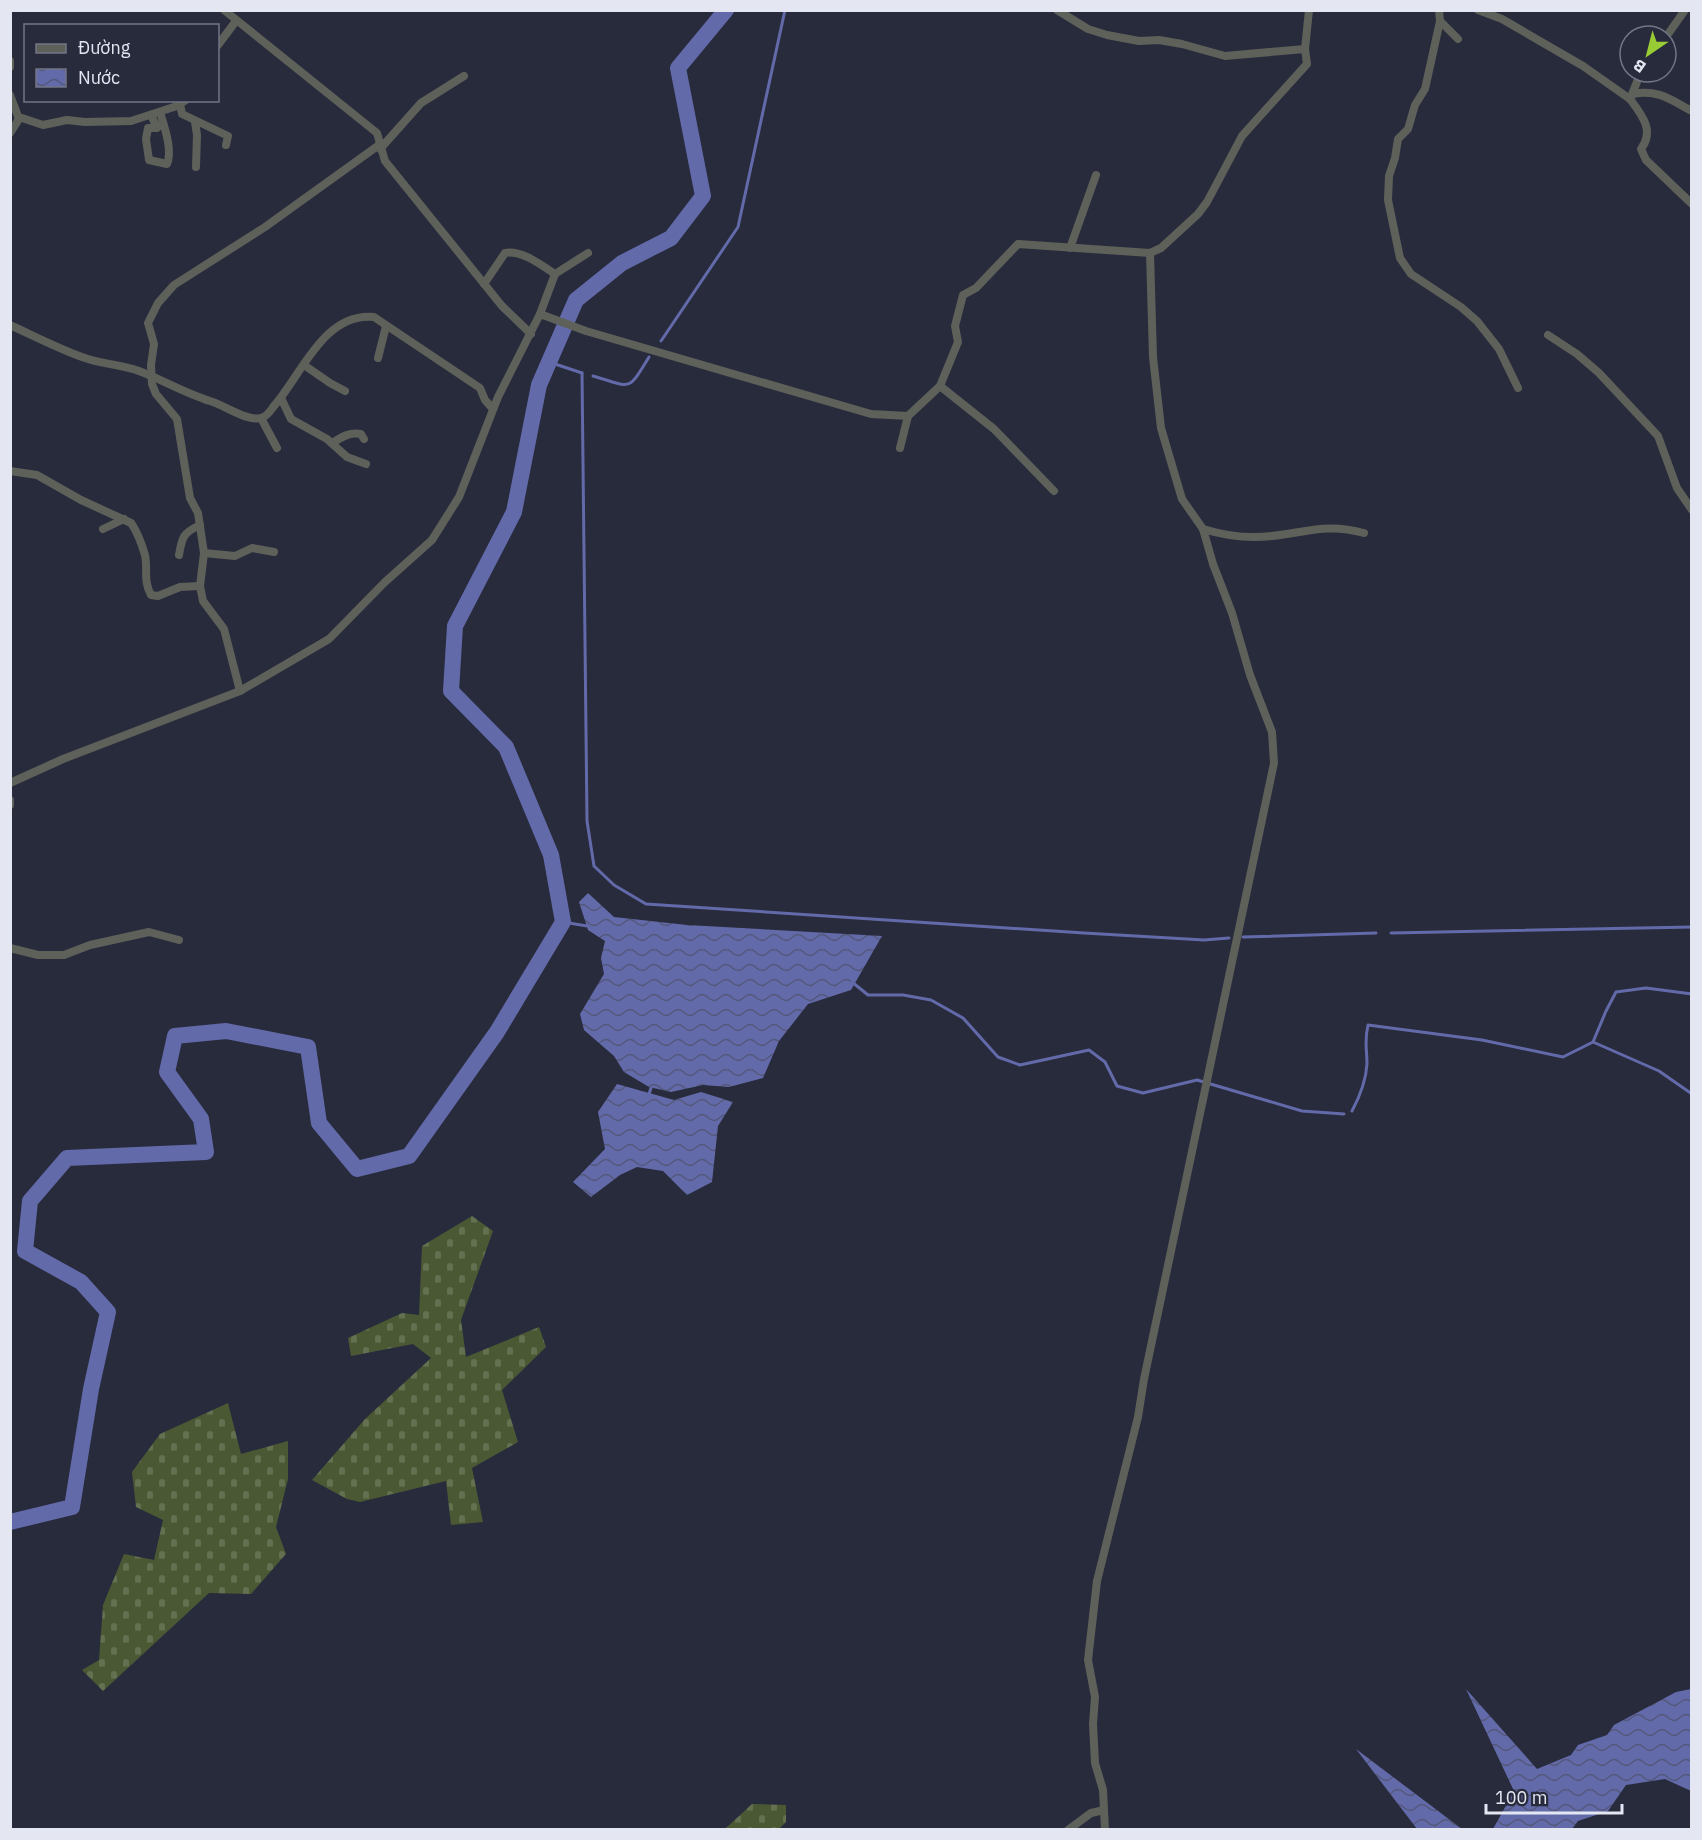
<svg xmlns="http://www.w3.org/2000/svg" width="1702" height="1840" viewBox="0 0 1702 1840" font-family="'IBM Plex Sans',sans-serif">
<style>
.cemetery{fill:url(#cemetery-stones)}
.water{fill:url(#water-waves)}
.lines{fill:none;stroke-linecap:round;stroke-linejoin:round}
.stream{stroke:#636aaa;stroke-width:3}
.river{stroke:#636aaa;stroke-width:16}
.street{stroke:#5e6159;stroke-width:8}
</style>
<defs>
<pattern id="cemetery-stones" width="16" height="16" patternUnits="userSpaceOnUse" patternTransform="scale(1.5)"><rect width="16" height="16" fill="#4a5933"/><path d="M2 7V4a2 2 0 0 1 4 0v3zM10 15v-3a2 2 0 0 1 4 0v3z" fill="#647151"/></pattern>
<pattern id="water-waves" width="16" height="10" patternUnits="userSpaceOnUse" patternTransform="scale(1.5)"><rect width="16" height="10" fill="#636aaa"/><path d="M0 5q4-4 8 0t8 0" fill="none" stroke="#54587a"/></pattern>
</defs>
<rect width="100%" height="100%" fill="#282b3c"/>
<g class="cemetery">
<polygon points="472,1216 493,1231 461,1320 466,1357 539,1327 546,1347 502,1390 518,1442 472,1468 483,1522 451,1525 446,1481 360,1502 347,1499 312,1480 365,1419 431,1358 413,1344 351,1356 348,1338 402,1313 419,1315 422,1246"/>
<polygon points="228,1403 241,1454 288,1441 288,1479 276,1527 286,1554 251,1594 209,1593 103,1691 82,1670 99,1660 103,1605 124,1554 154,1560 163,1520 136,1507 132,1472 160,1434"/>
<polygon points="752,1804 786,1805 786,1822 779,1829 725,1829"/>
</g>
<g class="water">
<polygon points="588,893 614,917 687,925 882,936 851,990 808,1004 779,1041 763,1078 729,1087 703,1085 671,1092 649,1087 624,1072 614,1056 584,1030 580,1014 604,974 601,958 605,941 588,930 579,902"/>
<polygon points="617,1084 674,1100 701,1092 733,1102 718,1126 712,1182 687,1195 663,1171 637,1167 620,1175 591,1197 573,1182 605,1149 598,1112"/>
<polygon points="1466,1689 1537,1769 1571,1755 1578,1745 1607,1735 1614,1725 1676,1692 1691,1689 1691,1791 1665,1779 1626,1785 1608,1811 1578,1821 1572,1829 1493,1829 1514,1791"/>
<polygon points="1356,1749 1462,1829 1417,1829"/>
</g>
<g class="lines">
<g class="stream">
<polyline points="661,341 738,227 785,10"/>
<polyline points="549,362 582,373"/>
<polyline points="582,373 587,821 594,866 614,885 646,904 1084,933 1204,940 1229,938"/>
<path d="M593,376C632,387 627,393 649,357"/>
<polyline points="563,922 587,926"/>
<polyline points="1391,933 1692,927"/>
<polyline points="1243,937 1376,933"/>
<polyline points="852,982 868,995 903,995 931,1000 963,1018 998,1057 1020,1065 1089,1050 1105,1062 1117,1086 1143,1093 1197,1080 1302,1111 1344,1114"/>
<polyline points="1593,1042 1659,1071 1692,1094"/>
<polyline points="649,1094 651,1088"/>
<path d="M1352,1111C1360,1096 1366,1081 1367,1064C1367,1048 1364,1042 1368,1025L1482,1040L1563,1057L1593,1042L1606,1011L1616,992L1646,988L1692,994"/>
</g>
<polyline class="river" points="10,1522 72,1507 91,1389 108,1312 81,1282 25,1251 30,1201 67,1158 206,1152 201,1119 167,1072 175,1036 226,1031 308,1047 319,1123 357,1169 409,1156 497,1032 563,922 551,855 506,747 451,691 455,626 514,512 539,385 576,300 622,263 671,238 703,196 678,68 726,10"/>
<g class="street">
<polyline points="224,10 377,133 385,161 502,306 531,334"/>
<polyline points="1057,10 1088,29 1107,35 1139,41 1159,40 1182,44 1225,56 1305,49"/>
<polyline points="1439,10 1440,21 1458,39"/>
<path d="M1478,10L1502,19L1583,66L1630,99L1633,94C1658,89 1671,100 1692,111"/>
<polyline points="1440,21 1425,89 1415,105 1408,129 1398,139 1395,158 1389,176 1388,200 1400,258 1411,274 1461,307 1477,321 1499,349 1518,388"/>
<polyline points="1666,37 1685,10"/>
<polyline points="218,45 236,21"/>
<polyline points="10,61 10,67"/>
<path d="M1641,72L1630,99C1642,115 1655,131 1641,149L1646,160L1692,204"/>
<polyline points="10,95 19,119"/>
<polyline points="180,104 182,114 228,136 226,145"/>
<path d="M151,115L157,128H148L146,139L149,160L167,164C173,150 164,126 160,112"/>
<polyline points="195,122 197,135 196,167"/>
<polyline points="10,133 19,119 22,118 43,125 67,120 85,122 131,121 177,106 186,100"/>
<polyline points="380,149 421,103 464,76"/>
<polyline points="1070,248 1096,175"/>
<polyline points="555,274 588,253"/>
<path d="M484,284L505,253C522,250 541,265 555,274L540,314"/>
<path d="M10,325C34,336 57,348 82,357C100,364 120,364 139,371C163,380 185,393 210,401C224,405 248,422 261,418C267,417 271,410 274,406C302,374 324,312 374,317L480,388L485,400L493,409"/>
<polyline points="1548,335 1577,354 1599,373 1658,436 1677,488 1692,510"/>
<polyline points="378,358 386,326"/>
<polyline points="304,365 330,383 345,391"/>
<polyline points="940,386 994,429 1054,491"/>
<polyline points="281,398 291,419 327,439 347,457 366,464"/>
<polyline points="261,418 277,448"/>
<path d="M332,443C342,437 349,432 361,434L364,439"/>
<polyline points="900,448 908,416"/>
<path d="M10,471L37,475L81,500L131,523C137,531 142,545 145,555C148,569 143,581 151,595L158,596L180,587L200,586"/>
<polyline points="103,529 124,519"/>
<path d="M1203,529C1226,536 1247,539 1272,536C1308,532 1327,523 1364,533"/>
<polyline points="204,553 235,556 252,548 274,552"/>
<path d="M179,555C182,537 183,533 200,525"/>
<polyline points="240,691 224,629 203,601 200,586 204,553 198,513 190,498 177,419 156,394 152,384 151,365 154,344 148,323 158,303 174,285 265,227 379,145"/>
<polyline points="10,783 63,759 240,691 329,639 385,582 432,540 459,497 498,397 540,314 586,331 871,414 908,416 940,386 958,342 955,326 963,295 976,288 1018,244 1150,253 1161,248 1198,214 1207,202 1242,136 1307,64 1305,49 1309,10"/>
<polyline points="10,800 10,805"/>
<polyline points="10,948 38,955 64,955 90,945 149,932 179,940"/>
<polyline points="1068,1830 1091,1813 1104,1810"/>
<polyline points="1105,1830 1103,1790 1095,1763 1093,1724 1095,1697 1088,1660 1097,1581 1138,1417 1144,1379 1274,763 1272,732 1250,675 1232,613 1213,564 1203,529 1182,499 1161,428 1153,357 1150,253"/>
</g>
</g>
<rect width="1702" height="1840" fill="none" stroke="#e4e6f2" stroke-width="24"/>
<rect x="24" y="24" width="195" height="78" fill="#282b3c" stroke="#737685" stroke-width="1.5"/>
<rect x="36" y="44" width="30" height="9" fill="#5e6159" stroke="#737685" stroke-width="1.5"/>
<text x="78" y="54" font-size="18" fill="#e4e6f2">Đường</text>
<rect x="36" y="69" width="30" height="18" fill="url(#water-waves)" stroke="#737685" stroke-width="1.5"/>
<text x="78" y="84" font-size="18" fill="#e4e6f2">Nước</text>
<g transform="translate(1648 54) rotate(215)"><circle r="28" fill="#282b3c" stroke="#737685" stroke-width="1.5"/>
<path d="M0-4.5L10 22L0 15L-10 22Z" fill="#99cb35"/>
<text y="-9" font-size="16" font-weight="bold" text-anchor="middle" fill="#e4e6f2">B</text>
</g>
<path d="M1486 1804v9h136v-9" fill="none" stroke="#e4e6f2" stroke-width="3"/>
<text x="1495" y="1804" font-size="18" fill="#e4e6f2" stroke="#282b3c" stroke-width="4.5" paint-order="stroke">100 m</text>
</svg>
